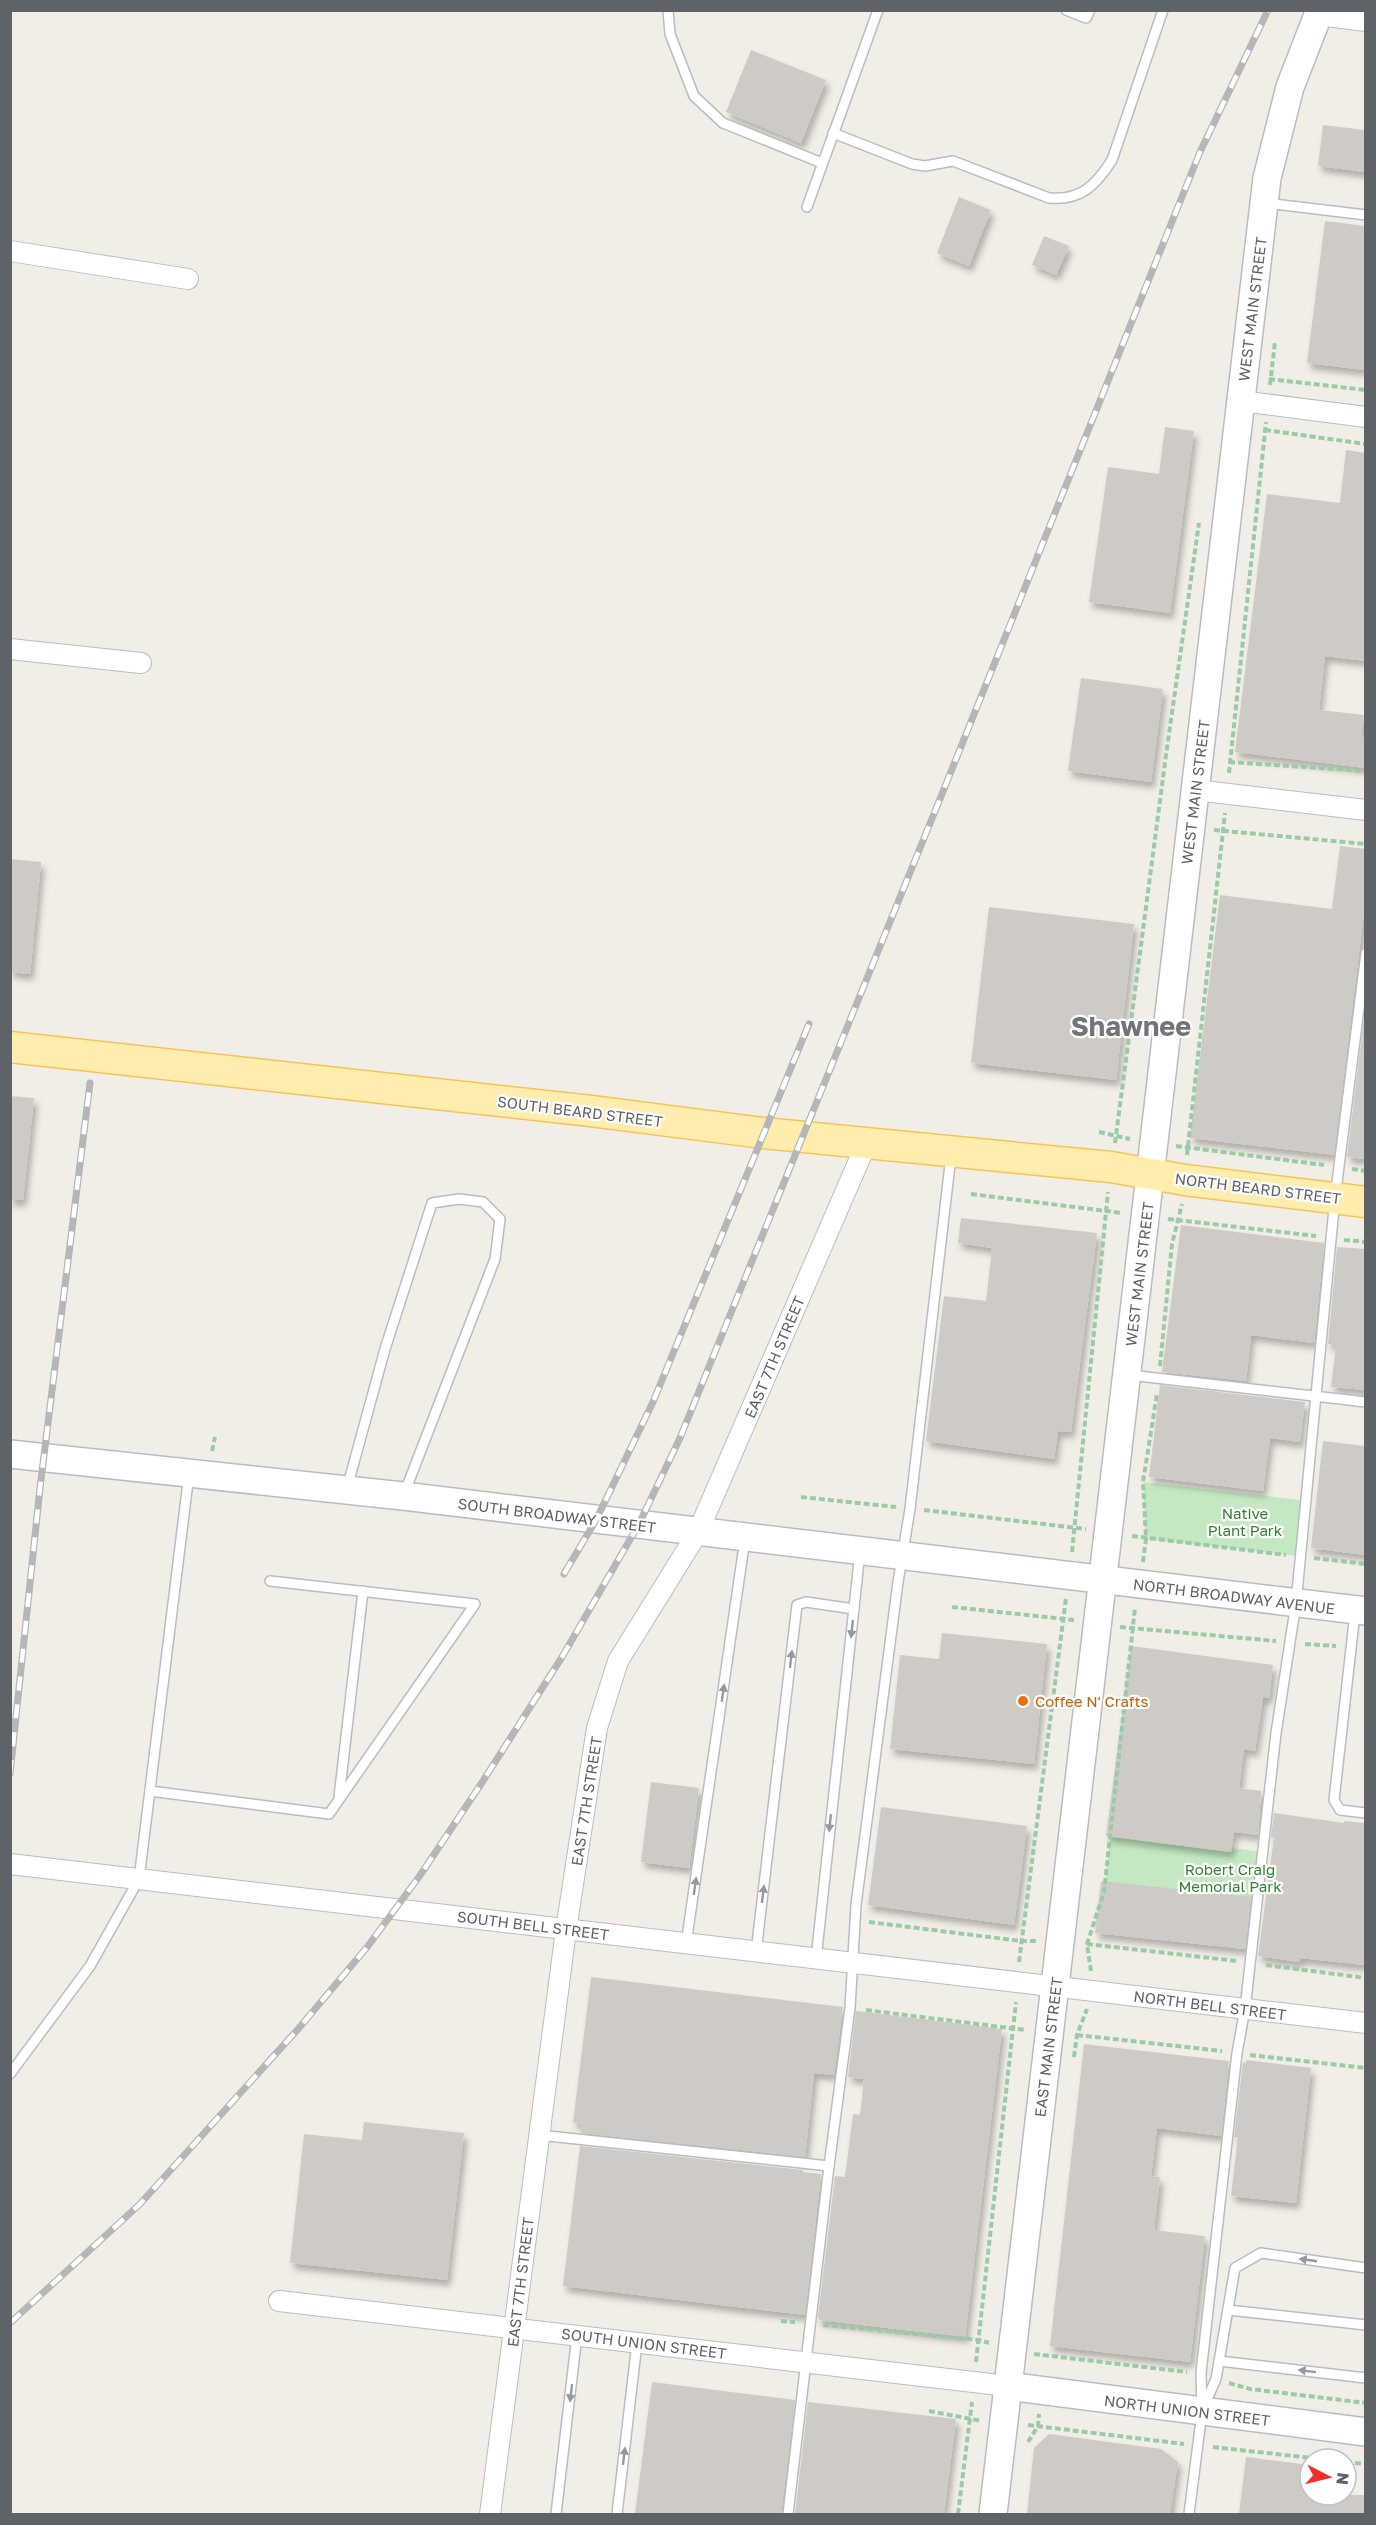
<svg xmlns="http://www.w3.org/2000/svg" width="1376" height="2525" viewBox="0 0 1376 2525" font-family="'Golos Text',sans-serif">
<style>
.green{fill:#c4e9c2}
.building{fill:#cecbc6;filter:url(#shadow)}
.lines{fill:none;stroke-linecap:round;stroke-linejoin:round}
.lane-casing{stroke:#b9bcc1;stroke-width:12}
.street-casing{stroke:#b9bcc1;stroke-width:22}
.secondary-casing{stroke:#b8bcc1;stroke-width:30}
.primary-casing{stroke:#f8c258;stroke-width:33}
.path{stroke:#9bcba6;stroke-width:4;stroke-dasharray:6 3;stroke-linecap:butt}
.lane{stroke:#fff;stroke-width:9}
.street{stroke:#fff;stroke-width:20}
.secondary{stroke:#fff;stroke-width:27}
.primary{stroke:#ffedad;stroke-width:30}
.rail-casing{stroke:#b5b6b7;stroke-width:7}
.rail{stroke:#fff;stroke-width:4.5;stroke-dasharray:14;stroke-linecap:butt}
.oneway{fill:#969a9d}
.food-dot{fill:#e8710a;stroke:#fff;stroke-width:2}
.labels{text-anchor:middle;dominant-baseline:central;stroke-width:4.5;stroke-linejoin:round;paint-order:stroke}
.street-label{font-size:15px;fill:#5e6368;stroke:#fff}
.park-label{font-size:15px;fill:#318330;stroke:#fff}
.food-label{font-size:15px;fill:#c56008;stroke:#fff;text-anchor:start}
.town-label{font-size:27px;font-weight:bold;fill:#6f757a;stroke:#fff}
</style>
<defs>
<filter id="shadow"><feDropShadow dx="3.5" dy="6" stdDeviation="3" flood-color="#0004"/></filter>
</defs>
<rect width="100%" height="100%" fill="#f1eee7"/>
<g class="green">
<polygon points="1143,1482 1310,1501 1300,1556 1146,1539"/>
<polygon points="1110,1834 1265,1852 1258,1910 1104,1892"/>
</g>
<g class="building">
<polygon points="751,50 826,80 801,143 726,112"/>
<polygon points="1323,125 1365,130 1365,172 1318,166"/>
<polygon points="959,197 991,210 969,266 937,253"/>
<polygon points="1325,221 1365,226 1365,370 1307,363"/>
<polygon points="1044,236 1069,246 1056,275 1032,265"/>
<polygon points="1165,427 1194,431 1170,613 1089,602 1108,467 1159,474"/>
<polygon points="1346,450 1365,453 1365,661 1325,656 1319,710 1364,715 1361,737 1365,738 1365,768 1235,752 1267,494 1340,503"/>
<polygon points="1081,678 1163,689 1151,782 1068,771"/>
<polygon points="1340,846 1365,849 1365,904 1334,1155 1190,1138 1220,895 1332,909"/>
<polygon points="10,859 41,862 30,974 10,972"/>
<polygon points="989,907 1134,924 1116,1080 971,1063"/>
<polygon points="1365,1011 1365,1159 1347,1157"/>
<polygon points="10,1096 34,1098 23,1200 10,1200"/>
<polygon points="961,1218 1097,1233 1071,1432 1058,1431 1054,1459 926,1441 944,1296 986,1301 992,1248 958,1243"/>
<polygon points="1181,1225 1324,1243 1314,1343 1251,1335 1246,1381 1162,1372"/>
<polygon points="1337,1247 1365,1249 1365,1390 1331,1387 1336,1345 1328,1344"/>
<polygon points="1160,1385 1305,1402 1300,1442 1270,1438 1263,1491 1149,1477"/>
<polygon points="1323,1441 1365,1446 1365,1555 1311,1548"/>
<polygon points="942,1633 1047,1644 1034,1764 890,1749 900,1655 939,1659"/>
<polygon points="1131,1646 1273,1665 1269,1698 1263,1698 1255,1751 1244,1749 1239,1788 1261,1791 1258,1835 1234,1832 1231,1852 1106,1836"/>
<polygon points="651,1782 699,1788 689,1868 641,1862"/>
<polygon points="881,1807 1027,1826 1014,1925 868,1905"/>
<polygon points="1274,1813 1344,1823 1344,1821 1365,1823 1365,1965 1300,1958 1300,1962 1258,1956 1274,1837 1271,1837"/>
<polygon points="1101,1881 1251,1897 1245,1949 1095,1933"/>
<polygon points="591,1977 843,2007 834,2075 814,2073 805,2157 581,2133 582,2124 573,2123"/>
<polygon points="856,2011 1002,2029 965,2337 819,2320 818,2317 835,2176 845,2177 853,2114 860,2115 864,2079 848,2077"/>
<polygon points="1084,2044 1229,2061 1221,2136 1157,2128 1151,2176 1160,2177 1154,2230 1205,2236 1190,2362 1050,2346"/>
<polygon points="1246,2060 1311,2068 1296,2203 1231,2196 1238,2137 1234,2137 1243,2062 1246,2063"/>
<polygon points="364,2122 464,2133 447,2280 290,2263 304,2134 362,2140"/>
<polygon points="580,2146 803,2170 803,2172 821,2174 805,2315 563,2286"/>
<polygon points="652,2382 795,2400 781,2514 635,2514"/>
<polygon points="808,2402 956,2419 944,2514 795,2514"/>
<polygon points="1049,2434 1161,2449 1178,2462 1170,2514 1027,2514 1034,2448"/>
<polygon points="1246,2457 1310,2465 1310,2495 1365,2495 1365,2514 1239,2514"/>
</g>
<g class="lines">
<defs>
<g id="lane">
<polyline points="668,10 670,34 694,96 723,123 822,163"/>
<polyline points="1066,10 1086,18 1090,10"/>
<path d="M833,133L912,164L925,166L953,161L1049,198C1081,201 1096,185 1112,160L1163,10"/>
<polyline points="1266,203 1366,215"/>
<polyline points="807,207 878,10"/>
<polyline points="1129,1375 1366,1402"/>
<polyline points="347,1488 385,1349 432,1203 459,1199 483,1202 500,1219 495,1259 404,1494"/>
<polyline points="1355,1613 1334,1800 1340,1810 1366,1813"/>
<polyline points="150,1791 329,1814 475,1604 270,1581"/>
<polyline points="339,1797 363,1591"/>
<polyline points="686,1944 745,1539"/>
<polyline points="756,1952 797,1605 806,1602 854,1609"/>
<polyline points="816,1959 860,1552"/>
<polyline points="10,2074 90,1966 139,1879 189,1474"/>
<polyline points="539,2135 829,2166 850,2008 856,1905 898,1582 910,1509 951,1156"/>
<polyline points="1228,2310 1366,2325"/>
<polyline points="1219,2361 1366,2378"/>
<polyline points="1203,2408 1216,2379 1235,2268 1261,2253 1366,2268"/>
<polyline points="556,2514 577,2335"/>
<polyline points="617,2514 637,2343"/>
<polyline points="788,2514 829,2166"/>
<polyline points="1189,2514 1202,2412 1201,2373 1237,2053 1245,2009 1276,1733 1296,1603 1335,1198 1366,953"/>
</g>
<g id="street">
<polyline points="1318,15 1366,21"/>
<polyline points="10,251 188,279"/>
<polyline points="1241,401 1366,417"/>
<polyline points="10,649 141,663"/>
<polyline points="1195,790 1366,810"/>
<polyline points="10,1864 1366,2023"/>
<polyline points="279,2301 1008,2386"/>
<polyline points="490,2514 566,1930 597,1728 618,1661 698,1532 867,1142"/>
</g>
<g id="secondary">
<polyline points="10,1454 403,1496 1366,1611"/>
<polyline points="1008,2386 1366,2432"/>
<polyline points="993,2514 1267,178 1290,87 1320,10"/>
</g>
<polyline id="primary" points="10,1047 591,1111 763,1133 1111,1167 1185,1180 1366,1202"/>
</defs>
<use href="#lane" class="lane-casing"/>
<use href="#street" class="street-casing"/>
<use href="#secondary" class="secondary-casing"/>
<use href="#primary" class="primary-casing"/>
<g class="path">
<polyline points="1269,379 1366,390"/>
<polyline points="1270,385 1275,342"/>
<polyline points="1265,430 1366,444"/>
<polyline points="1229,762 1366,771"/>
<polyline points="1229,773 1266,422"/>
<polyline points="1214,830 1366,844"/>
<polyline points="1099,1132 1130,1139"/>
<polyline points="1115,1143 1166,755 1199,523"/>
<polyline points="1176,1146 1324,1165"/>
<polyline points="1187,1155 1225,813"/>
<polyline points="1352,1169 1366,1171"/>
<polyline points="971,1194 1122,1213"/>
<polyline points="1168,1219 1316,1236"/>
<polyline points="1344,1240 1366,1242"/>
<polyline points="1160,1366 1172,1244 1182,1204"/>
<polyline points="212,1451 215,1437"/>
<polyline points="801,1497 896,1507"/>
<polyline points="924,1510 1086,1529"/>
<polyline points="1132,1536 1286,1555"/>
<polyline points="1072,1552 1108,1192"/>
<polyline points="1314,1558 1366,1564"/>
<polyline points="1143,1562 1146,1539 1143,1482 1157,1394"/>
<polyline points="952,1607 1074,1620"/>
<polyline points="1120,1627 1276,1641"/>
<polyline points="1305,1644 1336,1646"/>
<polyline points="869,1922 1021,1941 1038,1941"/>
<polyline points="1087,1944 1237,1961"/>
<polyline points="1019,1962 1066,1598"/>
<polyline points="1266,1965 1366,1978"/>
<polyline points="1091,1971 1087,1944 1104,1892 1135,1608"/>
<polyline points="866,2010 1025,2030"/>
<polyline points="1077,2035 1222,2051"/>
<polyline points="1250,2055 1366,2068"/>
<polyline points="1074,2057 1077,2035 1087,2009"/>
<polyline points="781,2321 795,2322"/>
<polyline points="823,2325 979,2340 989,2343"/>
<polyline points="1034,2354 1187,2372"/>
<polyline points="976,2362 1016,2002"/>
<polyline points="1229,2383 1250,2389 1366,2403"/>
<polyline points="929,2411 982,2421"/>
<polyline points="1028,2425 1184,2444"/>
<polyline points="1028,2442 1038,2426 1039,2414"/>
<polyline points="1213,2447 1321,2459"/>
<polyline points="1346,2462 1366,2464"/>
<polyline points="958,2514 972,2402"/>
</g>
<use href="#lane" class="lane"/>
<use href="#street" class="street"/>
<use href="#secondary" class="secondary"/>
<use href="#primary" class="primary"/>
<defs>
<g id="rail">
<polyline points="564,1574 596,1520 653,1402 809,1024"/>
<polyline points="10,1774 40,1488 90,1083"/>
<polyline points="10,2323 140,2204 299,2028 368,1946 421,1874 483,1781 562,1657 639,1524 680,1438 944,789 1200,152 1268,10"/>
</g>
</defs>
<use href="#rail" class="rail-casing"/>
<use href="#rail" class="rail"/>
</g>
<defs><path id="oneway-solid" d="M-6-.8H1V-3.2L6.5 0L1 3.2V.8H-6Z" transform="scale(1.5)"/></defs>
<g class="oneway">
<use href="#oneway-solid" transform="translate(852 1629) rotate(96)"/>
<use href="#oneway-solid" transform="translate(791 1659) rotate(-83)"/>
<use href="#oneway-solid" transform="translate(723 1693) rotate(-82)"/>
<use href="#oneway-solid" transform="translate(830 1823) rotate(96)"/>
<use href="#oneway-solid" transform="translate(695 1886) rotate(-82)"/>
<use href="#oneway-solid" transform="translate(763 1894) rotate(-83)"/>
<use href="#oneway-solid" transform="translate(1308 2260) rotate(-172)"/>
<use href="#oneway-solid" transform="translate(1307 2371) rotate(-173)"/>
<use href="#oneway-solid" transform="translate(571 2393) rotate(97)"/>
<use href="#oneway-solid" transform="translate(624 2456) rotate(-83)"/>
</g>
<circle class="food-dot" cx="1023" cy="1701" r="6"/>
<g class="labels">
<g class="street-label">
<text transform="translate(1252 309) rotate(-83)">WEST MAIN STREET</text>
<text transform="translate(1195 792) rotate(-83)">WEST MAIN STREET</text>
<text transform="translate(580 1111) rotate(7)">SOUTH BEARD STREET</text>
<text transform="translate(1258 1188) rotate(7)">NORTH BEARD STREET</text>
<text transform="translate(1139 1274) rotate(-83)">WEST MAIN STREET</text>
<text transform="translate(774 1357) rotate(-67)">EAST 7TH STREET</text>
<text transform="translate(557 1515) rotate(7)">SOUTH BROADWAY STREET</text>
<text transform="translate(1234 1596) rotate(7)">NORTH BROADWAY AVENUE</text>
<text transform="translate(586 1801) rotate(-81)">EAST 7TH STREET</text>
<text transform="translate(533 1925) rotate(7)">SOUTH BELL STREET</text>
<text transform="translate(1210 2005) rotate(7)">NORTH BELL STREET</text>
<text transform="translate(1048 2047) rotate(-83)">EAST MAIN STREET</text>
<text transform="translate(520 2282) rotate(-83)">EAST 7TH STREET</text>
<text transform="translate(644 2343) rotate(7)">SOUTH UNION STREET</text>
<text transform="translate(1187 2410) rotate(7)">NORTH UNION STREET</text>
</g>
<g class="park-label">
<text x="1245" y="1513">Native<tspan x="1245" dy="17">Plant Park</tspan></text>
<text x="1230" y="1869">Robert Craig<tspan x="1230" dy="17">Memorial Park</tspan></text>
</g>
<g class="food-label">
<text x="1035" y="1701">Coffee N' Crafts</text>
</g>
<g class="town-label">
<text x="1131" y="1026">Shawnee</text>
</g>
</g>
<rect width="1376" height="2525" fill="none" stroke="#5e6368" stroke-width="24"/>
<g transform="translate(1328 2477) rotate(97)"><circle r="28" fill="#ffffff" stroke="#bfc1c3" stroke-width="1.5"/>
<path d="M0-4.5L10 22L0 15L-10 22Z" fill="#f1302c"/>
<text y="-9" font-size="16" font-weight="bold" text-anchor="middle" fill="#5e6368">N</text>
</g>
</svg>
